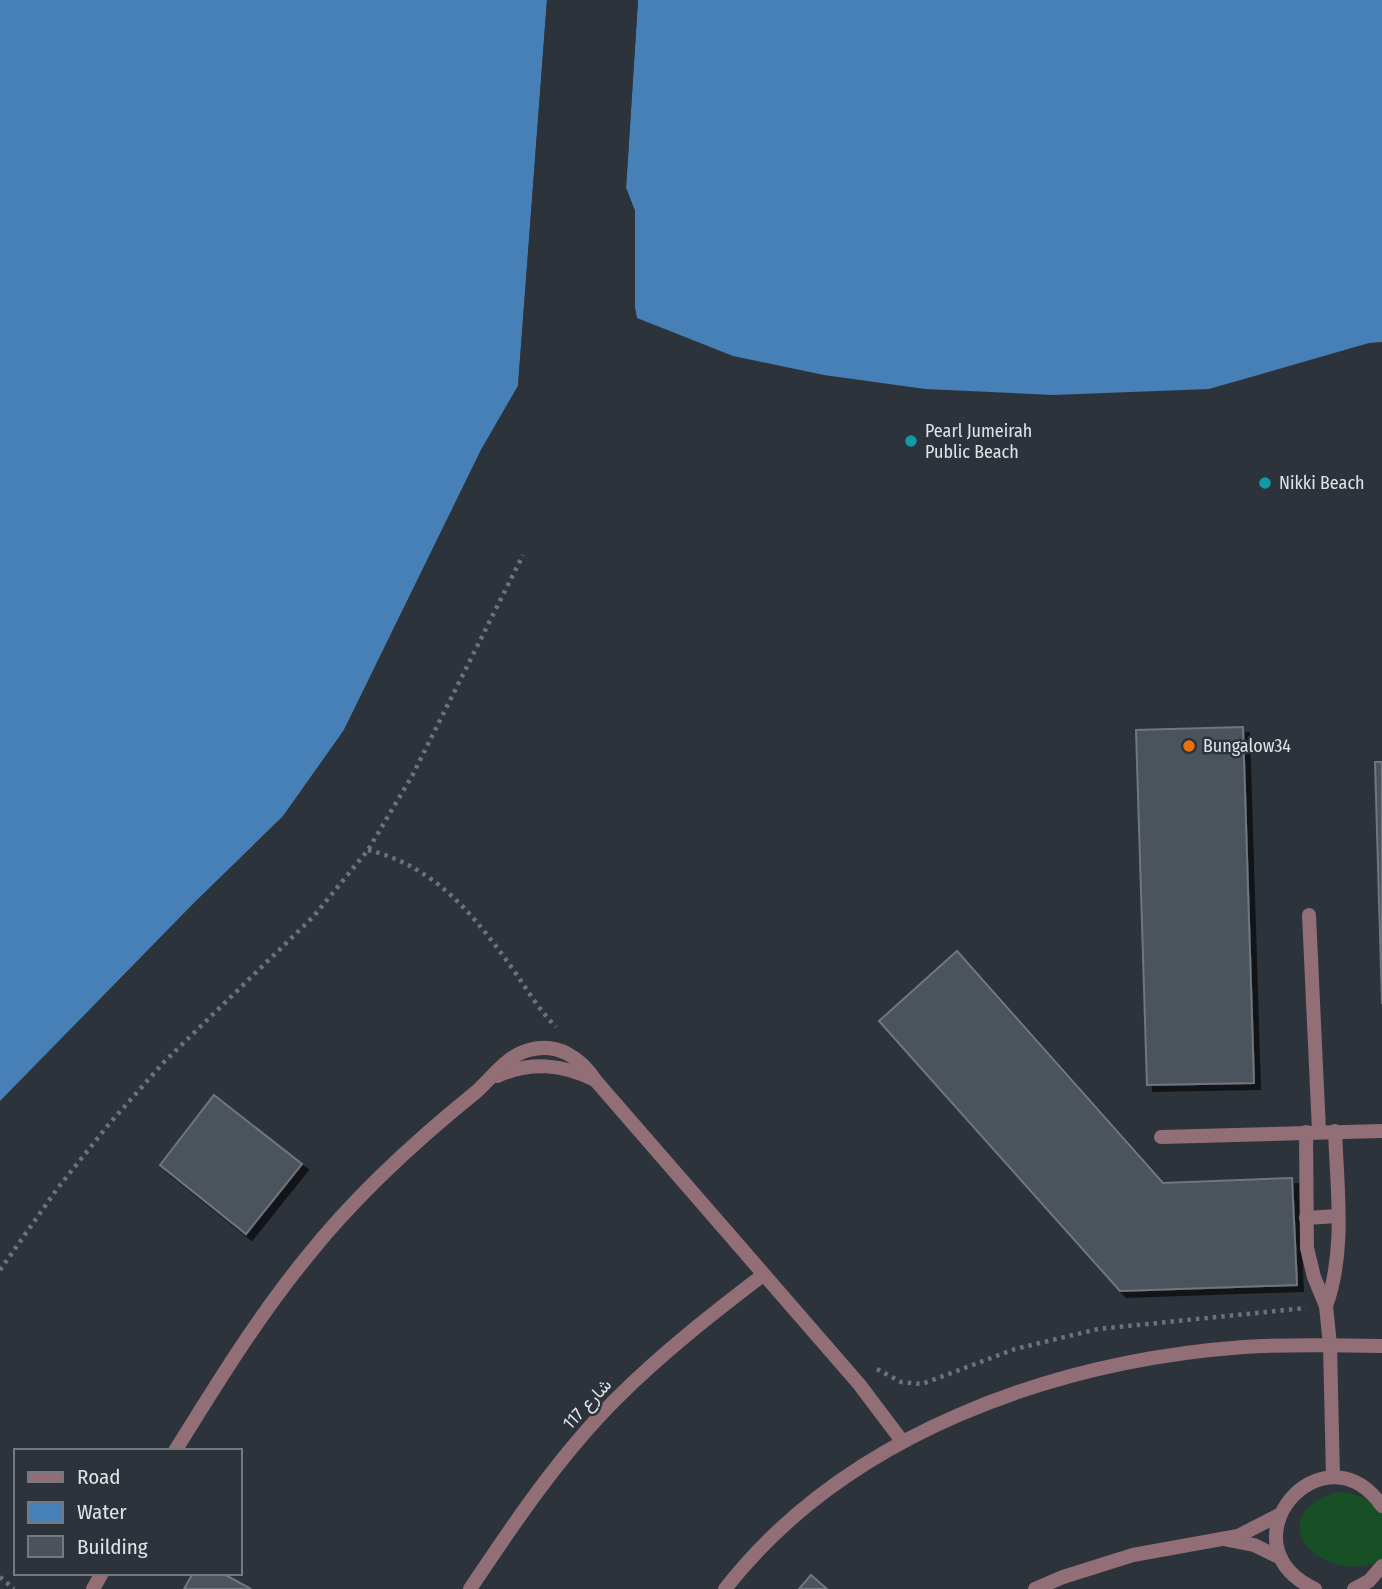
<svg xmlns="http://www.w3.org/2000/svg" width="1382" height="1589" viewBox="0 0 1382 1589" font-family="'Fira Sans Condensed',Vazirmatn,sans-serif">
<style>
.green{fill:#185026}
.water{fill:#4680b6}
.pier{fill:#2d333b}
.building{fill:#4c525b;stroke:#6f767f;stroke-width:2;filter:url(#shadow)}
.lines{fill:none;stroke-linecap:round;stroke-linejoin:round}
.path{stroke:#6d7279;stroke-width:4.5;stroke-dasharray:3.5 5;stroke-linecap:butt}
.service{stroke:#926e77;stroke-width:14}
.minor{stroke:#926e77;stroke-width:14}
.culture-dot{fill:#0f9aa8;stroke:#2d333b;stroke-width:2.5}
.food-dot{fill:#e8710a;stroke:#2d333b;stroke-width:2.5}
.labels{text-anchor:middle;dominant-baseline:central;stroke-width:5;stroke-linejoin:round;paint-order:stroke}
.poi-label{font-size:18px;fill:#dfe3e8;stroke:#2d333b;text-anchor:start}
.street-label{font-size:18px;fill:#dfe3e8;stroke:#2d333b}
</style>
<defs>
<filter id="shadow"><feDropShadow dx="6" dy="6" stdDeviation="0" flood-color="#0009"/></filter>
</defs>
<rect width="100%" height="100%" fill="#2d333b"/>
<path class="green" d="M1338,1492C1357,1493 1371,1498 1382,1514V1560C1322,1589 1256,1515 1338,1492Z"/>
<g class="water">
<polygon points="0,0 547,0 518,386 481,450 344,730 283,817 195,902 0,1102"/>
<polygon points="638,0 1382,0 1382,342 1369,343 1209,389 1053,395 925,389 824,375 733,356 637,318 634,302 635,211 626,188"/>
</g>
<g class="pier">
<polygon points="547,0 550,0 521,387 484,452 347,732 286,819 0,1105 0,1101 195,902 283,816 344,730 481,450 518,386"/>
<polygon points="634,0 638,0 626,188 635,211 635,321 631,303 632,212 622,188"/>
</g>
<g class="building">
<polygon points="1243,727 1254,1083 1147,1085 1136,730"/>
<polygon points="1375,762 1382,762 1382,1004"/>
<polygon points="957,951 1163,1183 1292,1178 1297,1285 1120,1291 879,1021"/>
<polygon points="214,1095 302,1164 246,1234 160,1165"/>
<polygon points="193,1573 222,1573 251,1589 184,1589"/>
<polygon points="811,1575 827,1589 799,1589"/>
</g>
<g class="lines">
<g class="path">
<path d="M368,850C438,867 477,919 517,975C529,993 541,1012 556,1027"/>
<polyline points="0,1270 57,1189 109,1124 164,1062 313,917 368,850 412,776 523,555"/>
<polyline points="877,1369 901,1382 922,1384 1015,1349 1098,1329 1306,1308"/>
<polyline points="0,1577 14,1589"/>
</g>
<g class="service">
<polyline points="1309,915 1319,1131"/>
<polyline points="1306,1132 1307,1248 1314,1277 1326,1306 1330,1345"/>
<polyline points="1161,1137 1382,1131"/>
<polyline points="1306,1218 1338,1216"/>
<path d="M1326,1306C1346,1251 1337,1188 1335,1131"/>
</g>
<g class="minor">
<path d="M497,1076C531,1061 562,1064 595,1080"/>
<polyline points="1330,1345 1333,1477"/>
<path d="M175,1451C216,1385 257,1318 306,1258C355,1196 414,1142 476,1092C493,1077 506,1056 529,1050C558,1042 581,1058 596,1081L859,1384L902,1441"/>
<polyline points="1228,1540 1254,1545 1281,1558"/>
<polyline points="93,1589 102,1573"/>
<path d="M470,1589C514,1523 560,1455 616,1399C662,1353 712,1314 763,1275"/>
<path d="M725,1589C846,1434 1053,1361 1244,1347C1290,1344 1336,1345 1382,1346"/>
<polyline points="1035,1589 1063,1577 1133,1555 1238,1536 1279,1515"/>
<path d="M1315,1589C1219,1544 1323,1422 1382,1506"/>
<polyline points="1354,1589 1369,1581 1382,1566"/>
</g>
</g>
<g class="culture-dot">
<circle cx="911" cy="441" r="7"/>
<circle cx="1265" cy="483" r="7"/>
</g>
<circle class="food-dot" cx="1189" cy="746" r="7"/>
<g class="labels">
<g class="poi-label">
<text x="925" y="431">Pearl Jumeirah<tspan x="925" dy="21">Public Beach</tspan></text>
<text x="1279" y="483">Nikki Beach</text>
<text x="1203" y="746">Bungalow34</text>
</g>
<g class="street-label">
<text transform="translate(587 1404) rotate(-47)">شارع 117</text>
</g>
</g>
<rect x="14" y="1449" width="228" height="126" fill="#2d333b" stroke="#747980" stroke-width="2"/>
<rect x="28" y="1472" width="35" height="10" fill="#926e77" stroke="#747980" stroke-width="2"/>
<text x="77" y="1484" font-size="21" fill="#dfe3e8">Road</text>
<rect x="28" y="1502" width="35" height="21" fill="#4680b6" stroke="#747980" stroke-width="2"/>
<text x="77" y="1519" font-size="21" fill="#dfe3e8">Water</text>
<rect x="28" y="1536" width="35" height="21" fill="#4c525b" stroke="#747980" stroke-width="2"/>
<text x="77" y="1554" font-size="21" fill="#dfe3e8">Building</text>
</svg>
